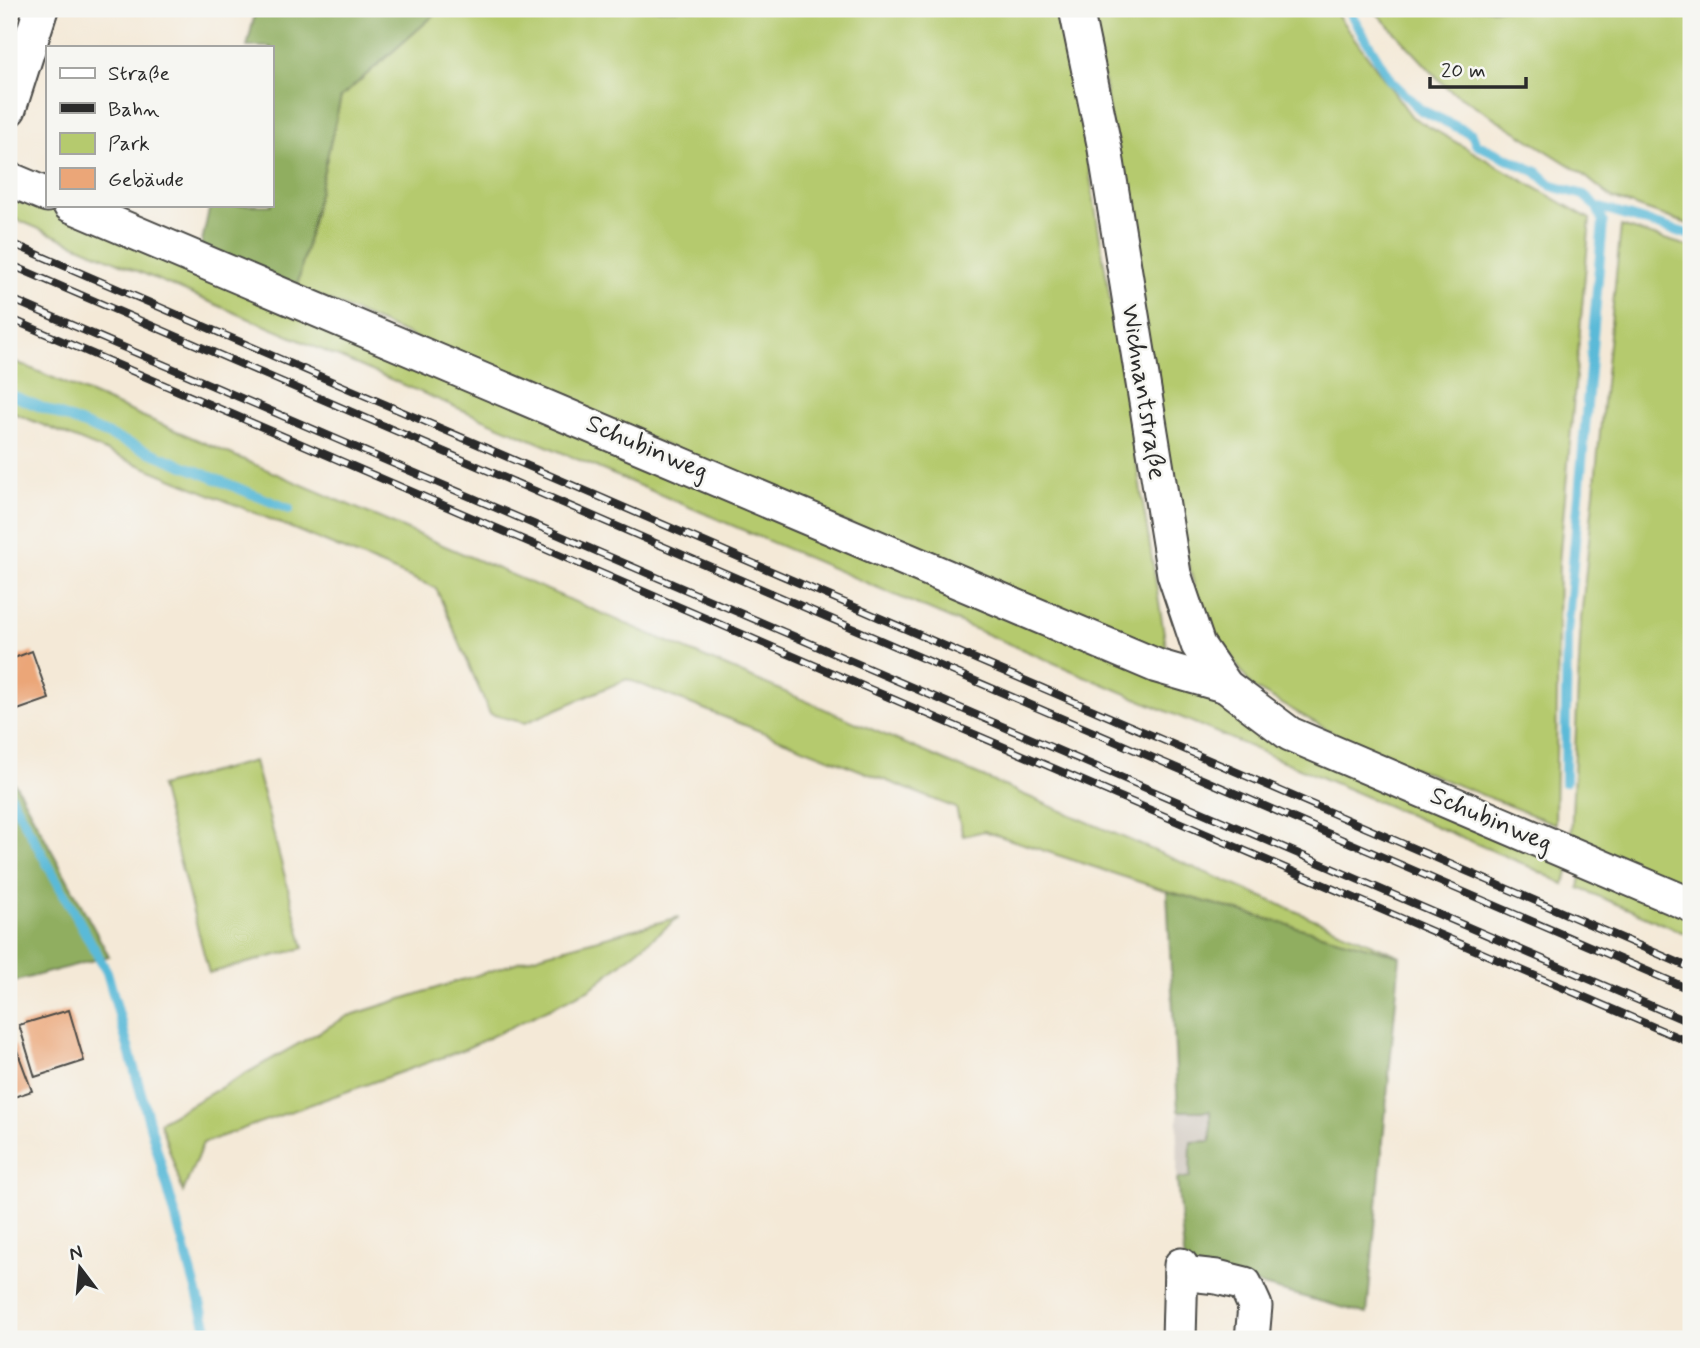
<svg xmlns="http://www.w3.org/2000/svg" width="1700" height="1348" viewBox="0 0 1700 1348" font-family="Mynerve,sans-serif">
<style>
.industrial{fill:#ccc2b9}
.green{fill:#b5ca6e;stroke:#707a4c;stroke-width:2}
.forest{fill:#90ae61;stroke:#5e6c46;stroke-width:2}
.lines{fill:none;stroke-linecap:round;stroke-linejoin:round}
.stream{stroke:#5abad8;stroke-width:10}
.building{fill:#eba678}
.minor-casing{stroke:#494845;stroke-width:37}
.minor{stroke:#fff;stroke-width:33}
.rail-casing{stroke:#2b2b2b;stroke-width:8}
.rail{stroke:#f6f6f2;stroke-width:5;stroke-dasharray:16;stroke-linecap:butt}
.labels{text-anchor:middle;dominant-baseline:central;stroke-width:5;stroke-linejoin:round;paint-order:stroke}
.street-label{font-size:26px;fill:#2b2b2b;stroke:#f6f6f2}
</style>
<rect width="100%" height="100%" fill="#f6f6f2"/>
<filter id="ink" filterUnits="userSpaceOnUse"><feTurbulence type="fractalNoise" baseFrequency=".0143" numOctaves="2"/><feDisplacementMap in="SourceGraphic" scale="14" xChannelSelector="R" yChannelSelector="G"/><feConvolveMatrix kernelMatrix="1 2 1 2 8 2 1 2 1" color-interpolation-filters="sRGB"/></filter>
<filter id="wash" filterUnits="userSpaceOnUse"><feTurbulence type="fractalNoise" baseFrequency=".00686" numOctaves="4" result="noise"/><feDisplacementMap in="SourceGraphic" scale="28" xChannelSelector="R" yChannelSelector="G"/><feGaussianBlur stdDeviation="1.57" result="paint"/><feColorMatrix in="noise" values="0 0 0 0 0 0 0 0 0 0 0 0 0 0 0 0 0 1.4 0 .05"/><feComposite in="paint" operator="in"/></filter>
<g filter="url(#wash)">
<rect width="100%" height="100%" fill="#f4e9d7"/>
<polygon class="industrial" points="1210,1110 1211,1141 1190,1177 1177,1179 1178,1111"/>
<g class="green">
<polygon points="441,9 1063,9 1167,652 1136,647 297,287 341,97"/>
<polygon points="1092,9 1333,9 1412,117 1590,219 1559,563 1555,824 1350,742 1252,687 1201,612 1174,509"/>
<polygon points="1373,9 1691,9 1691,225 1612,198 1580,172 1447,88"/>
<polygon points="9,186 1181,681 1572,862 1564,884 1526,865 9,216"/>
<polygon points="1621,226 1691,247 1691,890 1571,839 1581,619"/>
<polygon points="9,359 1400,956 1167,891 984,831 963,836 956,808 627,679 525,723 490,714 436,588 9,411"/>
<polygon points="254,761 304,948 209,973 160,786"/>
<polygon points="1583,865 1691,911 1691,936 1579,888"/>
<polygon points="679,917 590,989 463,1050 203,1143 183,1192 160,1122 348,1016 544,954"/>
</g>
<g class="forest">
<polygon points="256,9 441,9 341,97 297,287 201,246 210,205 271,205 271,47 247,47"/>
<polygon points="9,780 16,785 109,956 9,983"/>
<polygon points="1167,891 1400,956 1367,1314 1185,1265 1177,1179 1190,1177 1191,1142 1211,1141 1210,1111 1178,1111"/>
</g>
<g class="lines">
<g class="stream">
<polyline points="1351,9 1352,16 1391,81 1421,110 1472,134 1476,144 1537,172 1552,186 1584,195 1597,207 1691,235"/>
<polyline points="9,394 289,509"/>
<polyline points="1565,782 1567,632 1603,222 1597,207"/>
<polyline points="9,794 107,972 210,1339"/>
</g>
</g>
<g id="blocks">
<g class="building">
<polygon points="32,651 49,699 9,713 9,660"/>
<polygon points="69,1010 84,1061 35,1077 19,1025"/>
<polygon points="15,1045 32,1091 14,1097 9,1083 9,1047"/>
</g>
</g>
</g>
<g filter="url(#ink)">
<use href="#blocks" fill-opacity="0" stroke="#494845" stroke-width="2"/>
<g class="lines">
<defs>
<g id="minor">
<polyline points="1076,9 1105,149 1174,574 1198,645 1226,686 1290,734 1691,905"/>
<polyline points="9,109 41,9"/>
<polyline points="9,179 47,195"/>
<polyline points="70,205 1157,666 1226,686"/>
<polyline points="1181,1273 1217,1277 1245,1284 1255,1306 1252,1339"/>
<polyline points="1179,1339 1181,1265"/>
</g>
</defs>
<use href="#minor" class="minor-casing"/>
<use href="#minor" class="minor"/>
<defs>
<g id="rail">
<polyline points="9,242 1691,968"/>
<polyline points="9,264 1691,990"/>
<polyline points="9,298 1691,1023"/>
<polyline points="9,318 1691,1043"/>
</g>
</defs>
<use href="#rail" class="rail-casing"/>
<use href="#rail" class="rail"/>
</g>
</g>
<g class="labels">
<g class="street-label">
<text transform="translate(1143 392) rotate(81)">Wichnantstraße</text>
<text transform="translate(647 448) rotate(23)">Schubinweg</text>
<text transform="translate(1491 820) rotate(23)">Schubinweg</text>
</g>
</g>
<rect width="1700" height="1348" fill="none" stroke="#f6f6f2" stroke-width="35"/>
<rect x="46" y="46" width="228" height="161" fill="#f6f6f2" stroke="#a5a5a2" stroke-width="2"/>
<rect x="60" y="68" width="35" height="10" fill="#ffffff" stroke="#a5a5a2" stroke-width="2"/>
<text x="108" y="80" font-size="21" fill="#2b2b2b">Straße</text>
<rect x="60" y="103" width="35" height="10" fill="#2b2b2b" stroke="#a5a5a2" stroke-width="2"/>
<text x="108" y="116" font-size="21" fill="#2b2b2b">Bahn</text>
<rect x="60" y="133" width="35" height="21" fill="#b5ca6e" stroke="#a5a5a2" stroke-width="2"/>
<text x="108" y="150" font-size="21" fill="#2b2b2b">Park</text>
<rect x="60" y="168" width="35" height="21" fill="#eba678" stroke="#a5a5a2" stroke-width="2"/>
<text x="108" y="186" font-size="21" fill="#2b2b2b">Gebäude</text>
<g transform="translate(80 1268) rotate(344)" stroke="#f6f6f2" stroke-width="5" paint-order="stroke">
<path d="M0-5L12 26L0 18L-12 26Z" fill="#2b2b2b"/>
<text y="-10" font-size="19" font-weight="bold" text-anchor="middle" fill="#2b2b2b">N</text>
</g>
<path d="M1430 77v10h96v-10" fill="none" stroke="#2b2b2b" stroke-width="3.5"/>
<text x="1441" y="77" font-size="21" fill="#2b2b2b" stroke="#f6f6f2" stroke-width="5" paint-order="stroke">20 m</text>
</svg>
